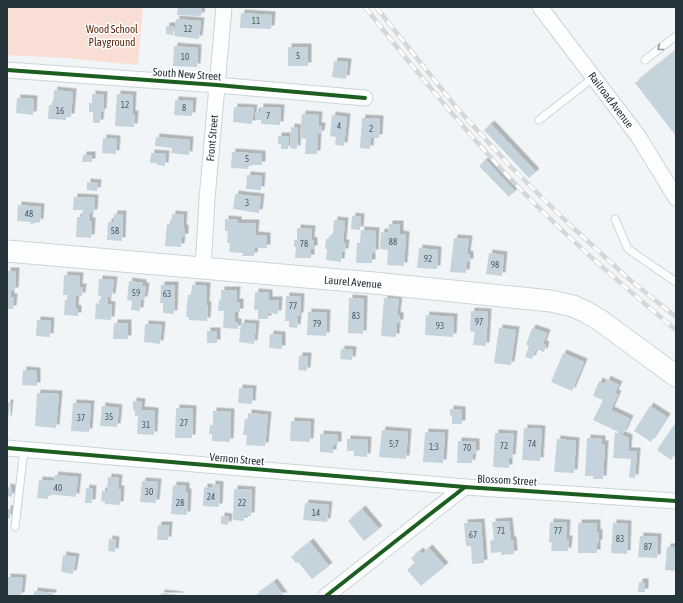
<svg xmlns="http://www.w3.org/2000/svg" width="683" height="603" viewBox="0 0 683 603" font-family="'Asap Condensed',sans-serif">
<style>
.green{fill:#f8ded4}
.building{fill:#c5d4dc;filter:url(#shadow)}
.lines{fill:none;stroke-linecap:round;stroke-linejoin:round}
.service-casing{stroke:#ccd4d9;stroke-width:9}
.minor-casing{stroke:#ccd4d9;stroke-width:17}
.secondary-casing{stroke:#ccd4d9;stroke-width:23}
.service{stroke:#fdfefe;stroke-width:7}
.minor{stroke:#fdfefe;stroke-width:15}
.secondary{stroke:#fdfefe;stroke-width:21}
.rail-casing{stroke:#d5d7d8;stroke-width:4.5}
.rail{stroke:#fff;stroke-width:3;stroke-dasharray:9;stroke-linecap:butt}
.cycleway-casing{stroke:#fff;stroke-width:6}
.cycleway{stroke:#1b5e20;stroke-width:4}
.oneway{stroke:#91989c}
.labels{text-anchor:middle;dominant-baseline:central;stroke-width:3;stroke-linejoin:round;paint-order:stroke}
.number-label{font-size:9px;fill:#4d5b62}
.park-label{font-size:11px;fill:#5a1e00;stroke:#fff}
.street-label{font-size:11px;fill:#25333a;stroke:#fff}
</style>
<defs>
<filter id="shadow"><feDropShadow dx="3.5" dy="-3.5" stdDeviation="0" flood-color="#0004"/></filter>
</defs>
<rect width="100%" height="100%" fill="#f2f5f7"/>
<polygon class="green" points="7,7 143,7 138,65 67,58 7,55"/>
<g class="building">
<polygon points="178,7 202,7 201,16 177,15"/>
<polygon points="241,13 272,15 271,29 240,28"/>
<polygon points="176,19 201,21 199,39 174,36"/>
<polygon points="166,26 174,26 173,35 166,34"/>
<polygon points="174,46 198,48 197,67 173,66"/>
<rect x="288" y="47" width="20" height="19"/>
<polygon points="676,50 676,136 635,83"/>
<polygon points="334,61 348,62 346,79 332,77"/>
<polygon points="54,90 73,92 71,117 66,117 66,120 48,119 49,105 53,105"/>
<polygon points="92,94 104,95 103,112 101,112 100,123 93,123 93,112 89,112 89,103 92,103"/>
<polygon points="117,94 133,95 132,114 135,114 134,127 115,126"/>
<polygon points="17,98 34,99 33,115 16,113"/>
<polygon points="175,100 193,101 192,116 174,115"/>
<polygon points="234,107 254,108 252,124 233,122"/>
<polygon points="260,107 281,108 280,125 261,124 261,120 255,120 255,112 260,112"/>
<polygon points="302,114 319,115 318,126 322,126 321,134 318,134 317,154 305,154 306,139 300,138"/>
<polygon points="332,115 347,117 344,146 335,145 336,137 330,136"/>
<polygon points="362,118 380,119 379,138 371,138 370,149 360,148"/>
<polygon points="491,124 536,172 529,178 484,130"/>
<polygon points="291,127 298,128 297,149 290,148"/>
<polygon points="278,136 289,136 288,149 281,149 281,144 278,144"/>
<polygon points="156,137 190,140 189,155 171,153 172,148 155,146"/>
<polygon points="103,138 117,139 116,154 102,153"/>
<polygon points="232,152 262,154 262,165 249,165 248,169 231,168"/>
<polygon points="151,153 166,154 165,166 157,165 157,163 150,163"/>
<polygon points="83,155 92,155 92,162 82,162"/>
<polygon points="486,160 515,191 509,197 479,166"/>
<polygon points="247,175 262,176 261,190 246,189"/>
<polygon points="87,182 98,183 97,191 87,190"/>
<polygon points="235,194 261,197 259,213 233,209"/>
<polygon points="74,197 95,198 94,213 90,213 89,221 92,221 91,238 76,237 77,217 82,217 83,210 73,210"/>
<polygon points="18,205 41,207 40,222 30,224 31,222 17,221"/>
<polygon points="114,214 123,214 122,241 107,240 108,222 113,222"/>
<polygon points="172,214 184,215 183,228 185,228 185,237 182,237 181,247 165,246 167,224 171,224"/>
<polygon points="352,216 361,217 360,230 351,229"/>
<polygon points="225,219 238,220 238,223 256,223 255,235 267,236 267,248 255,248 254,256 242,256 243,253 229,252 230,243 227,243 228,231 225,231"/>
<polygon points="334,220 345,221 343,243 346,243 345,252 342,252 341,262 326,260 327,249 325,249 326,239 328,239 333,233"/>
<polygon points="389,224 400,224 400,234 406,235 404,266 387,265 388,250 380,249 381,232 388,233"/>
<polygon points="297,228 312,229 311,240 314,241 314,249 311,249 311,258 295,258 296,247 294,247 294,240 297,240"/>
<polygon points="361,230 376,231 375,253 372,253 372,263 356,263 357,243 360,243"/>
<polygon points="454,238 469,239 467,254 470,255 470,262 467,262 466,273 450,272"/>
<polygon points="419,248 438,250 437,269 417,268"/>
<polygon points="489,253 504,255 502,276 486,274"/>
<polygon points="7,271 16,271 15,291 11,291 11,297 14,297 13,309 7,309"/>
<polygon points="64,275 80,276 79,287 83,287 82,296 76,296 75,308 78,309 78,316 64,315 65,300 67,300 67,295 63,295"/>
<polygon points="99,279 114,280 112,297 108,296 107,304 112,305 111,320 95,319 96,303 100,304 101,296 98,296"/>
<polygon points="129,281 143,283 143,286 146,286 144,300 141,300 140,311 131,310 132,301 127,300"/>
<polygon points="161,285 175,285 174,314 163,313 163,303 160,303"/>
<polygon points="192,285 207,286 206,305 208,305 207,321 189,320 189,317 186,317 188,295 191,295"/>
<polygon points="221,290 237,290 236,302 240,302 240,312 235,312 235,322 238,322 238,329 223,328 224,311 218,311 219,299 221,300"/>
<polygon points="255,292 269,293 269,300 279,300 278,314 268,313 268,319 258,319 258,310 254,310"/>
<polygon points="286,296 301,297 300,316 298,316 297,328 289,327 289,321 285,321"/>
<polygon points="349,298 364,299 363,334 348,333"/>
<polygon points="384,298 399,299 397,315 400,316 400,323 397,323 396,337 381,336"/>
<polygon points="471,311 488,312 486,346 473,345 475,332 470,331"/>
<polygon points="308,312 327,313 326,336 307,335"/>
<polygon points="426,315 454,317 453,337 425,335"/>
<polygon points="37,320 51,321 50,337 36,336"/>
<polygon points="114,323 128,323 128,339 113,339"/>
<polygon points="241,323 256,324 254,344 239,342"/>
<polygon points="145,324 162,325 160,344 144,342"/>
<polygon points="499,328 516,330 511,365 494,363"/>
<polygon points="532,328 547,333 543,344 546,345 544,352 536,349 532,359 525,357 529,346 526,345"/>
<rect x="207" y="331" width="10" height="12"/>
<polygon points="270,334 282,335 282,349 269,348"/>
<polygon points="341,349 353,350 352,360 340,359"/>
<polygon points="563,353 584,362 572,391 551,382"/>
<polygon points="299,356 308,356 307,371 298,370"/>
<polygon points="23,370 37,371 37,386 22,385"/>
<polygon points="607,379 619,385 615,393 618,394 611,410 630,419 623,434 593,420 603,400 593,396 599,381 605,384"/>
<polygon points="239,388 253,389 252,404 238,403"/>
<polygon points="37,393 59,394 56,428 35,426"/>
<polygon points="133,401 142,402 141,410 155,411 154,435 137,434 138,416 135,416 135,411 133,410"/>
<polygon points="7,403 10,403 8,419 7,419"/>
<polygon points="73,403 91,404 89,432 71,431"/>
<polygon points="102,406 119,408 117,427 100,426"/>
<polygon points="650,406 667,417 651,442 634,431"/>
<polygon points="176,408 193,409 192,438 175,438"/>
<polygon points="450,409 462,410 462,424 452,424 452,416 450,415"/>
<polygon points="213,411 231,412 230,442 212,441 212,434 209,434 210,425 213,425"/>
<polygon points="248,413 268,415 265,446 246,445 247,435 243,435 245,419 248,419"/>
<polygon points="291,421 311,422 310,442 290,441"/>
<polygon points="673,426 676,428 676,452 671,460 657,450"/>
<polygon points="524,428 542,429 540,461 522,460"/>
<polygon points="382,430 408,432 406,459 379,457"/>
<polygon points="425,432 445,433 443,463 423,462"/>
<polygon points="615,432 629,438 628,451 637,451 635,478 629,477 631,459 613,458"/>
<polygon points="495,433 514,434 512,458 509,458 509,468 493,467"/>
<polygon points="320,434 338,435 338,445 333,445 333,453 320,452"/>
<polygon points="587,438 602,439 602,444 605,444 603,479 593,479 593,476 585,476"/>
<polygon points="347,439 368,440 367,457 354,456 354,451 347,451"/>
<polygon points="557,439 576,441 574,473 554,472"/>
<polygon points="458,441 476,442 476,454 473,453 472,463 457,463"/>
<polygon points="55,475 78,477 76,497 48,494 48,499 37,498 39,480 54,481"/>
<polygon points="108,477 119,478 118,489 121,489 120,505 105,504 105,502 101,501 102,491 107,491"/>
<polygon points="142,481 158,482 156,503 140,502"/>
<polygon points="212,484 220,485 219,507 203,506 204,487 212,488"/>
<polygon points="173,485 186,486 186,492 188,492 187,515 171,514"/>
<polygon points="7,487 12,488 12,497 7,496"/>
<polygon points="86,488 93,489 92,503 85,503"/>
<polygon points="234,489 252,490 251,516 244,516 244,521 233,520"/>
<polygon points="305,503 329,505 327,522 303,520"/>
<rect x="7" y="509" width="3" height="9"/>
<polygon points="362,509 379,529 364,541 348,521"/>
<polygon points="221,516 229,517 228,525 221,524"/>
<polygon points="509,521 511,540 513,540 514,554 501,555 501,552 491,553 490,541 494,540 492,522"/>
<polygon points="481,522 484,563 472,564 471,546 466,546 464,523"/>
<polygon points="550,522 567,523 566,539 569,539 568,551 551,551 552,543 549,542"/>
<polygon points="578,523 597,523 597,533 599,532 599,543 597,543 597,553 578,553"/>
<polygon points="613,523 628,524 627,554 611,553"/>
<polygon points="158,525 169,525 168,540 157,540"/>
<polygon points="640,536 658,537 657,558 638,557"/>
<polygon points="109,539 116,540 115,552 108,551"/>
<polygon points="310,542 329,566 312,579 298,562 296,563 291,557"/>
<polygon points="667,547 676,547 676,571 665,570"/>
<polygon points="429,548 445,566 421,586 407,570 415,563 411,558 420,551 422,554"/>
<polygon points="63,555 76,557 73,574 61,572"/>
<polygon points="7,577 23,578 21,596 7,596"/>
<polygon points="274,582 284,596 255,596"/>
<polygon points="639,582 645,582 645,592 638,592"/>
<polygon points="34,591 53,593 53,596 34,596"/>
<polygon points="161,593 180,595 180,596 161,596"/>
</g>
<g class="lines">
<defs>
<g id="service">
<polyline points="645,60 676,36"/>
<polyline points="539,120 594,77"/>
<polyline points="615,219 628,249 676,282"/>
<polyline points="15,527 24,449"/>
</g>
<g id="minor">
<polyline points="540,7 638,136 676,198"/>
<polyline points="7,70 217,85 365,98"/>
<polyline points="203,269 207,199 224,7"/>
<polyline points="7,448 465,487"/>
<polyline points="326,596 425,518 465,487 676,501"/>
</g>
<polyline id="secondary" points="7,251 374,283 551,301 573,306 586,312 601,321 676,376"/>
</defs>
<use href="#service" class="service-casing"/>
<use href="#minor" class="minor-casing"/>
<use href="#secondary" class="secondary-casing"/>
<use href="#service" class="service"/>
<use href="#minor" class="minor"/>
<use href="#secondary" class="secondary"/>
<defs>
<g id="rail">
<path d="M365,7C410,64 455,119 504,172C557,229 616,280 676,330"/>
<polyline points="376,7 456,107 511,167 569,224 629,279 676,317"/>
</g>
</defs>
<use href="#rail" class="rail-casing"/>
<use href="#rail" class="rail"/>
<defs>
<g id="cycleway">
<polyline points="7,70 217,85 365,98"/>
<polyline points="7,448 465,487"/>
<polyline points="326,596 425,518 465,487 676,501"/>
</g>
</defs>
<use href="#cycleway" class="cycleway-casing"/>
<use href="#cycleway" class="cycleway"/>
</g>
<defs><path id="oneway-chevron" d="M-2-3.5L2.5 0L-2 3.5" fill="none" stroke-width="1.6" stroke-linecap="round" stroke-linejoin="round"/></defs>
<use class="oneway" href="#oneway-chevron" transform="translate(660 48) rotate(141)"/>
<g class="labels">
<g class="number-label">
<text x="256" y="21">11</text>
<text x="188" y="29">12</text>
<text x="298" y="56">5</text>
<text x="185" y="57">10</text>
<text x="125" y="105">12</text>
<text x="184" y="108">8</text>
<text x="60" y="111">16</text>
<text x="268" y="116">7</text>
<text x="339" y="126">4</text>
<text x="371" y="129">2</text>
<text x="247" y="159">5</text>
<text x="247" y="203">3</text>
<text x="29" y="214">48</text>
<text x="115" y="231">58</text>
<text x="393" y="242">88</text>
<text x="304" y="244">78</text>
<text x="428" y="259">92</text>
<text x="495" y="265">98</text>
<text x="136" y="293">59</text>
<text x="167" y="294">63</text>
<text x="293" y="306">77</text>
<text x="356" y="316">83</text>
<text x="479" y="322">97</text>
<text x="317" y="324">79</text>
<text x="440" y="326">93</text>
<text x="109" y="417">35</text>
<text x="81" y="418">37</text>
<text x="184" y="423">27</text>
<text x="146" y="425">31</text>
<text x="394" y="444">5;7</text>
<text x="532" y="444">74</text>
<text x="504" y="446">72</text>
<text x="434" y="447">1;3</text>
<text x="467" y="448">70</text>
<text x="58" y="488">40</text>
<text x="149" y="492">30</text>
<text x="211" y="497">24</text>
<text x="180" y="503">28</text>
<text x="242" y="503">22</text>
<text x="316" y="513">14</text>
<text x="501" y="531">71</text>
<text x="558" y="531">77</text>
<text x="473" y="535">67</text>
<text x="620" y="539">83</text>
<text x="648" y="547">87</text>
</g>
<g class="park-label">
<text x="112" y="29">Wood School<tspan x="112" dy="13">Playground</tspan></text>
</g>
<g class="street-label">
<text transform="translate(187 74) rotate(4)">South New Street</text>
<text transform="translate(611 100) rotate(53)">Railroad Avenue</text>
<text transform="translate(212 138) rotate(-85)">Front Street</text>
<text transform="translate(353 282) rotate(5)">Laurel Avenue</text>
<text transform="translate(237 459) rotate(5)">Vernon Street</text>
<text transform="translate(507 480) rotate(3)">Blossom Street</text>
</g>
</g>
<rect width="683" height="603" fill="none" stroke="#25333a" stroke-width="16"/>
</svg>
